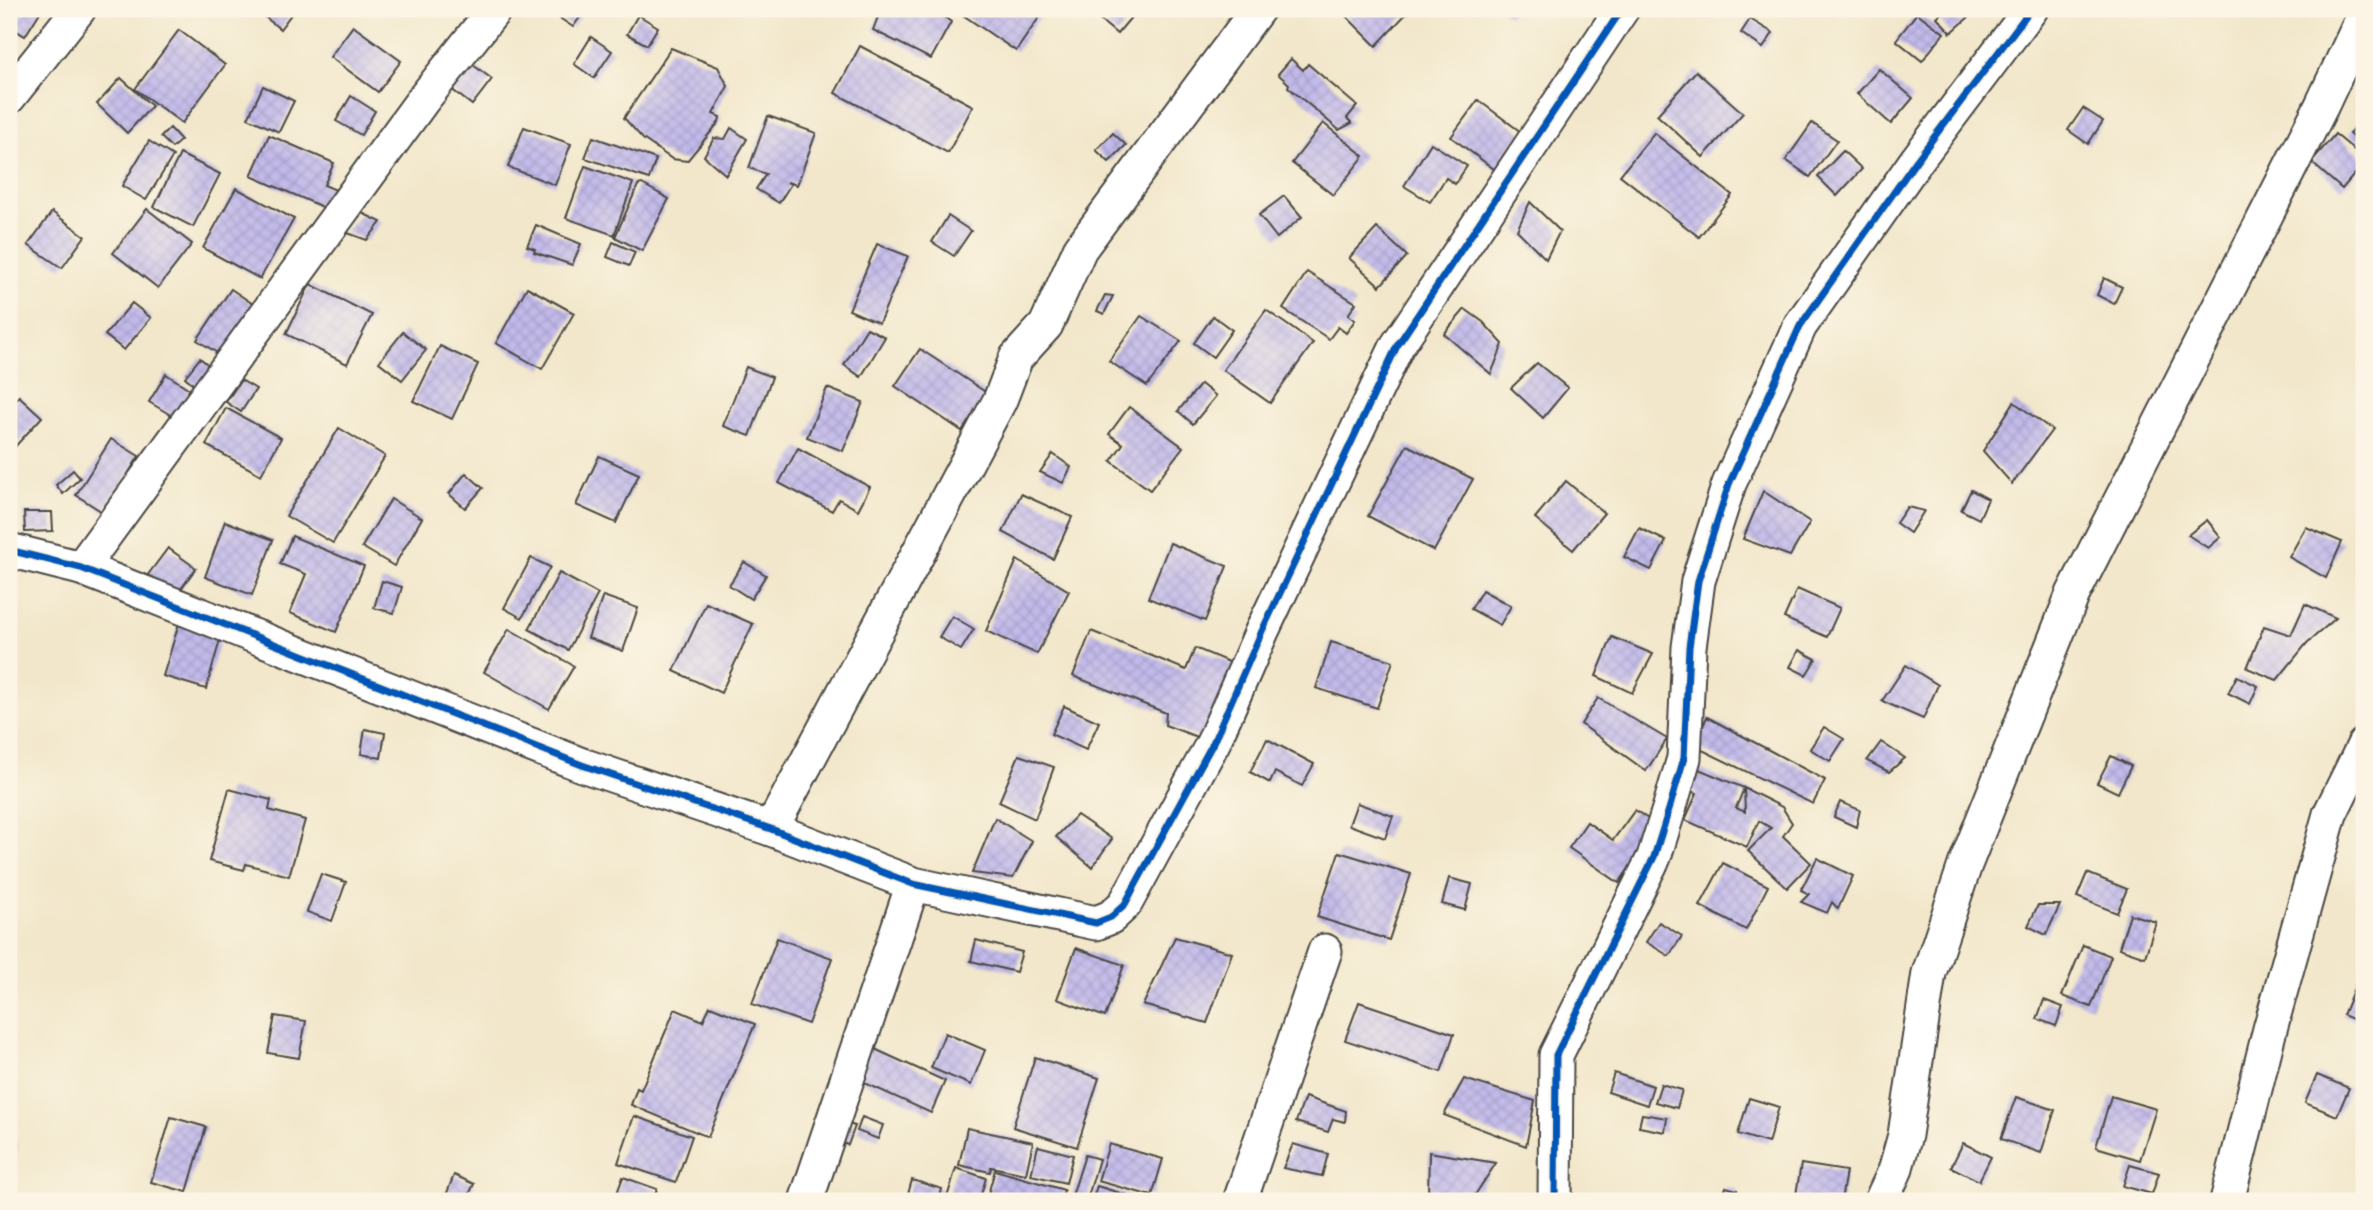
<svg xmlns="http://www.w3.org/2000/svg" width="2373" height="1210" viewBox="0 0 2373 1210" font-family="'Shantell Sans',sans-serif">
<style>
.building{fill:url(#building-cross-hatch)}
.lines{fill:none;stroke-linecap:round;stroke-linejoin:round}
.street-casing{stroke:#494743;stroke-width:37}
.street{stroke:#fff;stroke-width:33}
.cycleway-casing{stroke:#fcf5e5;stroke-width:11}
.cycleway{stroke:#0057b8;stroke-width:7}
</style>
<defs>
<pattern id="building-cross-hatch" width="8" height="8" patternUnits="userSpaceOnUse" patternTransform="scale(1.75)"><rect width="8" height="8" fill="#c2baea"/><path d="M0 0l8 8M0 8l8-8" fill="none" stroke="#a7a0c9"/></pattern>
</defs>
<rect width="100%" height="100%" fill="#fcf5e5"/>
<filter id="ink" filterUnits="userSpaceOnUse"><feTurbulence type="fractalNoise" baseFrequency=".0143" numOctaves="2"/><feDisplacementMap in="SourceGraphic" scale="14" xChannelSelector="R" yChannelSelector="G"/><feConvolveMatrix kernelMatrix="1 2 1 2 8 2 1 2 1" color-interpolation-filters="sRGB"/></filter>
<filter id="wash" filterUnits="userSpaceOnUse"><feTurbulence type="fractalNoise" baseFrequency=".00686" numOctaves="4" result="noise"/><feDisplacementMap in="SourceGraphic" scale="28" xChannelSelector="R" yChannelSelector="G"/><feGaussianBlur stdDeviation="1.57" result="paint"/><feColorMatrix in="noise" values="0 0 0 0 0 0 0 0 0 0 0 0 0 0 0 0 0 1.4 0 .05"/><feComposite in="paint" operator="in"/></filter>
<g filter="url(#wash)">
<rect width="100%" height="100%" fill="#f2e7cb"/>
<g id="blocks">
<g class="building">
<polygon points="11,9 42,9 25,36 9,26"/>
<polygon points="255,9 295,9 280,29"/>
<polygon points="546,9 586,9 573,27"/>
<polygon points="881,9 934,9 951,22 931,59 873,30"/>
<polygon points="963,9 1045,9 1016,51 960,13"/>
<polygon points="1087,9 1138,9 1117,34"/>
<polygon points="1339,9 1404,9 1408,12 1376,46"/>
<polygon points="1501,9 1515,9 1508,16"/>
<polygon points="1945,9 1962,9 1969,17 1951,33 1937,17"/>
<polygon points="1917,13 1944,33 1922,61 1896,40"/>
<polygon points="638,15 658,27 647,45 627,34"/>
<polygon points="1750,19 1773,33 1763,48 1741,33"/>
<polygon points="353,26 401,61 378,92 330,57"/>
<polygon points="179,30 225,65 182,123 135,89"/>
<polygon points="591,37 612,51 594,78 574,64"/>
<polygon points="860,46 973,106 948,153 835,93"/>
<polygon points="671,48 718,67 728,86 713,114 720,117 719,122 687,161 672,159 643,139 624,118"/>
<polygon points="465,59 492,79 472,105 446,85"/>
<polygon points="1291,59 1303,70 1308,64 1357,106 1347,118 1352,123 1339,130 1288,87 1289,84 1278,74"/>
<polygon points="1879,69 1913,98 1891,124 1857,94"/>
<polygon points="1696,71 1743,113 1703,157 1657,115"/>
<polygon points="121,78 152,106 127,133 97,104"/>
<polygon points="263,86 294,101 279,132 248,118"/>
<polygon points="351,96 375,111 361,135 336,121"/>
<polygon points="1478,100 1529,138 1502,175 1451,137"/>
<polygon points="2083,108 2103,121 2088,144 2068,130"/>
<polygon points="2364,114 2364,146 2349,134"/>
<polygon points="768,116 816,133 797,185 787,182 791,184 779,203 756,189 766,174 749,168"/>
<polygon points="1323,123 1364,156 1333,195 1292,163"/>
<polygon points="1812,123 1837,140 1810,177 1786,160"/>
<polygon points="524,127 571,144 555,185 508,167"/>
<polygon points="170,128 181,140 172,148 161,137"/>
<polygon points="731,128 747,139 726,175 704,156 714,138 725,139"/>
<polygon points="1113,133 1126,145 1109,162 1096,150"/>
<polygon points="1654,133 1732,195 1699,237 1620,175"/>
<polygon points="2335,134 2364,158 2364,163 2342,189 2311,162"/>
<polygon points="269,135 334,163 324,185 336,190 327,209 251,176"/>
<polygon points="593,137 656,159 649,179 585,158"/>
<polygon points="149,141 173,156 146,200 122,186"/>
<polygon points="1431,143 1467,166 1455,184 1446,178 1430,202 1404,186"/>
<polygon points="1843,151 1862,169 1837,196 1818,177"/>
<polygon points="180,154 220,174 193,227 154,207"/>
<polygon points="585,166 633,183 614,235 566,218"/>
<polygon points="642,184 669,199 642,251 615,237 638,185"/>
<polygon points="236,188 294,219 260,279 203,248"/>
<polygon points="1284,196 1302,217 1277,238 1259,215"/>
<polygon points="1530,202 1560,231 1546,259 1517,230"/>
<polygon points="147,209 192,244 158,288 113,253"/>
<polygon points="52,212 85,236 62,268 28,245"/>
<polygon points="362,213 381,222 367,240 345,232"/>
<polygon points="948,216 971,231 954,256 932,242"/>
<polygon points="536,225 581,244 572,265 534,252 535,249 527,246"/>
<polygon points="1377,228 1407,256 1380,286 1349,258"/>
<polygon points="613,242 635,252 629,266 607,257"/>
<polygon points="877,244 908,256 879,323 849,310"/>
<polygon points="1307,272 1356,303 1348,315 1355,320 1346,333 1338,327 1329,339 1283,309"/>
<polygon points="2104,278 2122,287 2114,304 2097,295"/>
<polygon points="310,284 372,315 347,364 286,334"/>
<polygon points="527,287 574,313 542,369 496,343"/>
<polygon points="231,289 256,306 222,356 197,340"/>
<polygon points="1105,295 1113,296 1104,314 1097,311"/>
<polygon points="132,303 151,318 124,350 105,335"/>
<polygon points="1465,309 1483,322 1503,344 1491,374 1444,334"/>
<polygon points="1266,310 1313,343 1270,403 1223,370"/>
<polygon points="1141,316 1181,341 1147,386 1109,361"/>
<polygon points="1213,316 1232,330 1213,357 1194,343"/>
<polygon points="867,328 885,337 861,377 844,365"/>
<polygon points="403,332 426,350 402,380 379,362"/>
<polygon points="440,346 478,364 452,419 413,401"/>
<polygon points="920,349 987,393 962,431 895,386"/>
<polygon points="200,358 213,369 198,388 185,377"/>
<polygon points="1537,363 1568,388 1543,418 1511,388"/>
<polygon points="746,367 772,377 750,436 723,426"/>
<polygon points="166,374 191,390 174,417 149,402"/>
<polygon points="241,380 256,389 241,412 226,402"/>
<polygon points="1201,384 1216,396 1193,424 1178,411"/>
<polygon points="827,388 863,402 843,451 807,437"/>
<polygon points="19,396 42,417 11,451 9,407"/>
<polygon points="2014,402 2052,430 2012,484 1983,451"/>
<polygon points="1129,407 1183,447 1150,490 1111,461 1123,444 1109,434"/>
<polygon points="226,408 281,438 261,475 206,445"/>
<polygon points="339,428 385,456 333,543 286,516"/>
<polygon points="111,439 139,456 104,513 76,495"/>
<polygon points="1407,445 1473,479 1434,551 1368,516"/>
<polygon points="798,448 870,487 858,510 839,499 832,511 779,483"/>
<polygon points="1053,454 1071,467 1063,483 1040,472"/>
<polygon points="599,456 639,474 616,523 576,505"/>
<polygon points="73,470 80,478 63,494 56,485"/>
<polygon points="466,473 483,488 465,508 449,494"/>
<polygon points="1566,481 1604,513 1573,550 1535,518"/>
<polygon points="1971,490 1988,499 1979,519 1961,510"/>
<polygon points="1763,491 1810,522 1790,556 1743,539"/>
<polygon points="1021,494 1072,517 1053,559 1003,532"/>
<polygon points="391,499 422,518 394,566 362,547"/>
<polygon points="1907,507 1924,511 1910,533 1896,523"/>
<polygon points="24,512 52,512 53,531 25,532"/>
<polygon points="2207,520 2221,537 2208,548 2188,535"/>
<polygon points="225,521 273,540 252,595 205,577"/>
<polygon points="2306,527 2342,542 2326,578 2289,557"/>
<polygon points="1639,528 1666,541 1651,570 1624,557"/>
<polygon points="292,536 364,566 336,632 290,613 306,574 280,564"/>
<polygon points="1170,543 1227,566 1205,621 1148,598"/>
<polygon points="168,548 196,568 175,597 147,576"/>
<polygon points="531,558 550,567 522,618 504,608"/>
<polygon points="1017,560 1069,591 1037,654 986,631"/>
<polygon points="744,562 766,575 751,599 729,585"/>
<polygon points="559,573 598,594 568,650 529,629"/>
<polygon points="382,581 402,587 394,613 374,608"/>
<polygon points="1797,589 1840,608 1827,637 1784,618"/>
<polygon points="1482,590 1511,606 1500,625 1471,609"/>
<polygon points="603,596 638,608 623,651 588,638"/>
<polygon points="706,603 753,624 721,693 674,671"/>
<polygon points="2305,604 2336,618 2307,643 2277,680 2247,668 2264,626 2291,635"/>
<polygon points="952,616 974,629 961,650 939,637"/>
<polygon points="180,620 222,633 206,689 163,676"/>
<polygon points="509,629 574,666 549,709 484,672"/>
<polygon points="1091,631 1186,670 1195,648 1241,667 1213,743 1165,725 1166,713 1073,676"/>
<polygon points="1612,637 1653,654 1632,693 1596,676"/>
<polygon points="1331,642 1393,661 1377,708 1316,688"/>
<polygon points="1799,650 1816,659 1806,675 1790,667"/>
<polygon points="1906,665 1938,685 1923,719 1882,701"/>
<polygon points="2237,676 2258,686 2250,704 2228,693"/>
<polygon points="1598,698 1667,739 1646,771 1581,724"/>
<polygon points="1064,706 1099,722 1086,750 1051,734"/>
<polygon points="1707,717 1825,780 1813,804 1694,746"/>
<polygon points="1824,727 1844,739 1830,761 1810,749"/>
<polygon points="365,729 385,733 381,758 361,754"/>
<polygon points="1267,739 1314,764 1302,786 1275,772 1270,783 1250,772"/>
<polygon points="1881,742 1905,758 1889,772 1867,761"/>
<polygon points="1019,755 1054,767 1035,819 999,802"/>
<polygon points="2111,756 2131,766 2118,793 2097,783"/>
<polygon points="1694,767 1744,788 1736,808 1745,812 1744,788 1782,807 1792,823 1783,836 1811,863 1787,888 1748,851 1771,828 1759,821 1747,847 1685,820 1697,793 1686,789"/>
<polygon points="229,789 271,800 269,810 305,820 289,876 246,864 244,870 209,861"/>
<polygon points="1840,802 1860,810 1856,827 1834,817"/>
<polygon points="1357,803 1393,816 1385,838 1349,825"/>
<polygon points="1635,810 1658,826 1619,883 1569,848 1587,822 1613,840"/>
<polygon points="1077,815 1112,839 1092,867 1056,837"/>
<polygon points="995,818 1032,841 1013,878 972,873"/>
<polygon points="1339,852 1411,874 1389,940 1317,917"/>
<polygon points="1817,858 1853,876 1838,909 1832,902 1827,913 1801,902 1809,894 1801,890"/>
<polygon points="1723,863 1768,886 1746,930 1700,906"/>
<polygon points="2087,873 2127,889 2117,913 2077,897"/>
<polygon points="321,874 346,882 332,921 307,912"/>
<polygon points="1449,878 1472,884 1465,910 1442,904"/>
<polygon points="2038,905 2060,905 2046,935 2028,926"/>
<polygon points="2130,914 2156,922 2145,957 2119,948"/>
<polygon points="1659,922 1682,936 1669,956 1646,942"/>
<polygon points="1175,937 1232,953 1207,1023 1143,1005"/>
<polygon points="777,938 832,958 808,1024 752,1004"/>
<polygon points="976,940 1022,952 1016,972 971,961"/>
<polygon points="2083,945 2111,956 2091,1007 2062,996"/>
<polygon points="1076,948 1124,965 1105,1017 1057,999"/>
<polygon points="2356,983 2364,986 2364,1024 2343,1015"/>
<polygon points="2044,1000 2063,1007 2056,1026 2037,1019"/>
<polygon points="1359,1002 1454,1034 1441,1072 1345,1040"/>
<polygon points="710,1006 755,1024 708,1137 631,1105 637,1088 641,1090 675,1009 703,1021"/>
<polygon points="275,1016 306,1021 299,1058 268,1053"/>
<polygon points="945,1033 985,1050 971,1085 931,1068"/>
<polygon points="868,1046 945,1081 931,1113 854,1078"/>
<polygon points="1035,1057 1099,1078 1077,1147 1013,1127"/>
<polygon points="1614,1073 1653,1086 1647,1105 1608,1092"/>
<polygon points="2317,1075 2349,1088 2337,1116 2305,1103"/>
<polygon points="1464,1079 1535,1101 1526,1146 1444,1115"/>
<polygon points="1661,1084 1682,1090 1677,1108 1655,1102"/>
<polygon points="2111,1096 2156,1109 2140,1160 2096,1147"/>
<polygon points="1305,1097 1346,1111 1345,1122 1333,1119 1328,1132 1296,1122"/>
<polygon points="2016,1097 2055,1110 2041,1153 2001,1139"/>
<polygon points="1749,1098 1779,1107 1768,1143 1738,1134"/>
<polygon points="1642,1114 1667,1118 1665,1132 1639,1127"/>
<polygon points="634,1116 692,1136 676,1182 618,1163"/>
<polygon points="171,1117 206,1127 187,1192 151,1182"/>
<polygon points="862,1117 883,1125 878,1139 857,1131"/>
<polygon points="841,1122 855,1126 848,1145 835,1141"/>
<polygon points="967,1128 1033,1142 1026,1174 991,1167 990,1172 959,1165"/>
<polygon points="9,1142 18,1144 11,1182 9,1181"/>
<polygon points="1963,1143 1991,1157 1979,1181 1951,1167"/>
<polygon points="1109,1144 1163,1159 1152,1196 1098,1181"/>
<polygon points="1293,1144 1328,1154 1322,1176 1283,1168"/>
<polygon points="1038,1146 1073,1155 1066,1183 1031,1175"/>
<polygon points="1429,1152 1496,1163 1471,1201 1409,1201 1410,1194 1428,1196"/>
<polygon points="1085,1155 1099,1159 1087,1200 1072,1196"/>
<polygon points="1801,1164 1846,1171 1841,1201 1795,1201"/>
<polygon points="2130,1165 2159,1173 2152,1194 2123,1186"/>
<polygon points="956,1168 986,1178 979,1201 946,1201"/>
<polygon points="995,1170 1064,1190 1061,1201 986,1201"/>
<polygon points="454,1175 474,1184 466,1201 445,1198"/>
<polygon points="623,1177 657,1189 653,1201 614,1201"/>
<polygon points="912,1180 942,1189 939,1201 906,1201"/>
<polygon points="1097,1186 1146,1201 1092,1201"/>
<polygon points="1726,1187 1737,1190 1734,1201 1722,1199"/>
</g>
</g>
</g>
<g filter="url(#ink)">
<use href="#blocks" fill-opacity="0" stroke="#494743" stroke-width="2"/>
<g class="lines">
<defs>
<g id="street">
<polyline points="9,97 79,9"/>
<polyline points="9,550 81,568 582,765 771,829 913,884 1096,923 1111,917 1125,904 1213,743 1262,631 1397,346 1622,9"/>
<polyline points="81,568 422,101 495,9"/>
<polyline points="771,829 1000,400 1016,358 1046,325 1080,249 1258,9"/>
<polyline points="806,1201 913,884"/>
<polyline points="1240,1201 1325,951"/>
<polyline points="1555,1201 1556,1055 1654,857 1670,806 1684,758 1689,647 1698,581 1729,484 1800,326 1916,161 2031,9"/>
<polyline points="1881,1201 1895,1171 1905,1135 1929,973 1965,865 2073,594 2322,105 2364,15"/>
<polyline points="2227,1201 2270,1029 2330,814 2364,745"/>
</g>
</defs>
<use href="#street" class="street-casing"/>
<use href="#street" class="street"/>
<defs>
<g id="cycleway">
<polyline points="9,550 81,568 582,765 771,829 913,884 1096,923 1111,917 1125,904 1213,743 1262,631 1397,346 1622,9"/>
<polyline points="1555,1201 1556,1055 1654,857 1670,806 1684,758 1689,647 1698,581 1729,484 1800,326 1916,161 2031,9"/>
</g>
</defs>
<use href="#cycleway" class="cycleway-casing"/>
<use href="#cycleway" class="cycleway"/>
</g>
</g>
<rect width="2373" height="1210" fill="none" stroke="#fcf5e5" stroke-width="35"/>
</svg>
